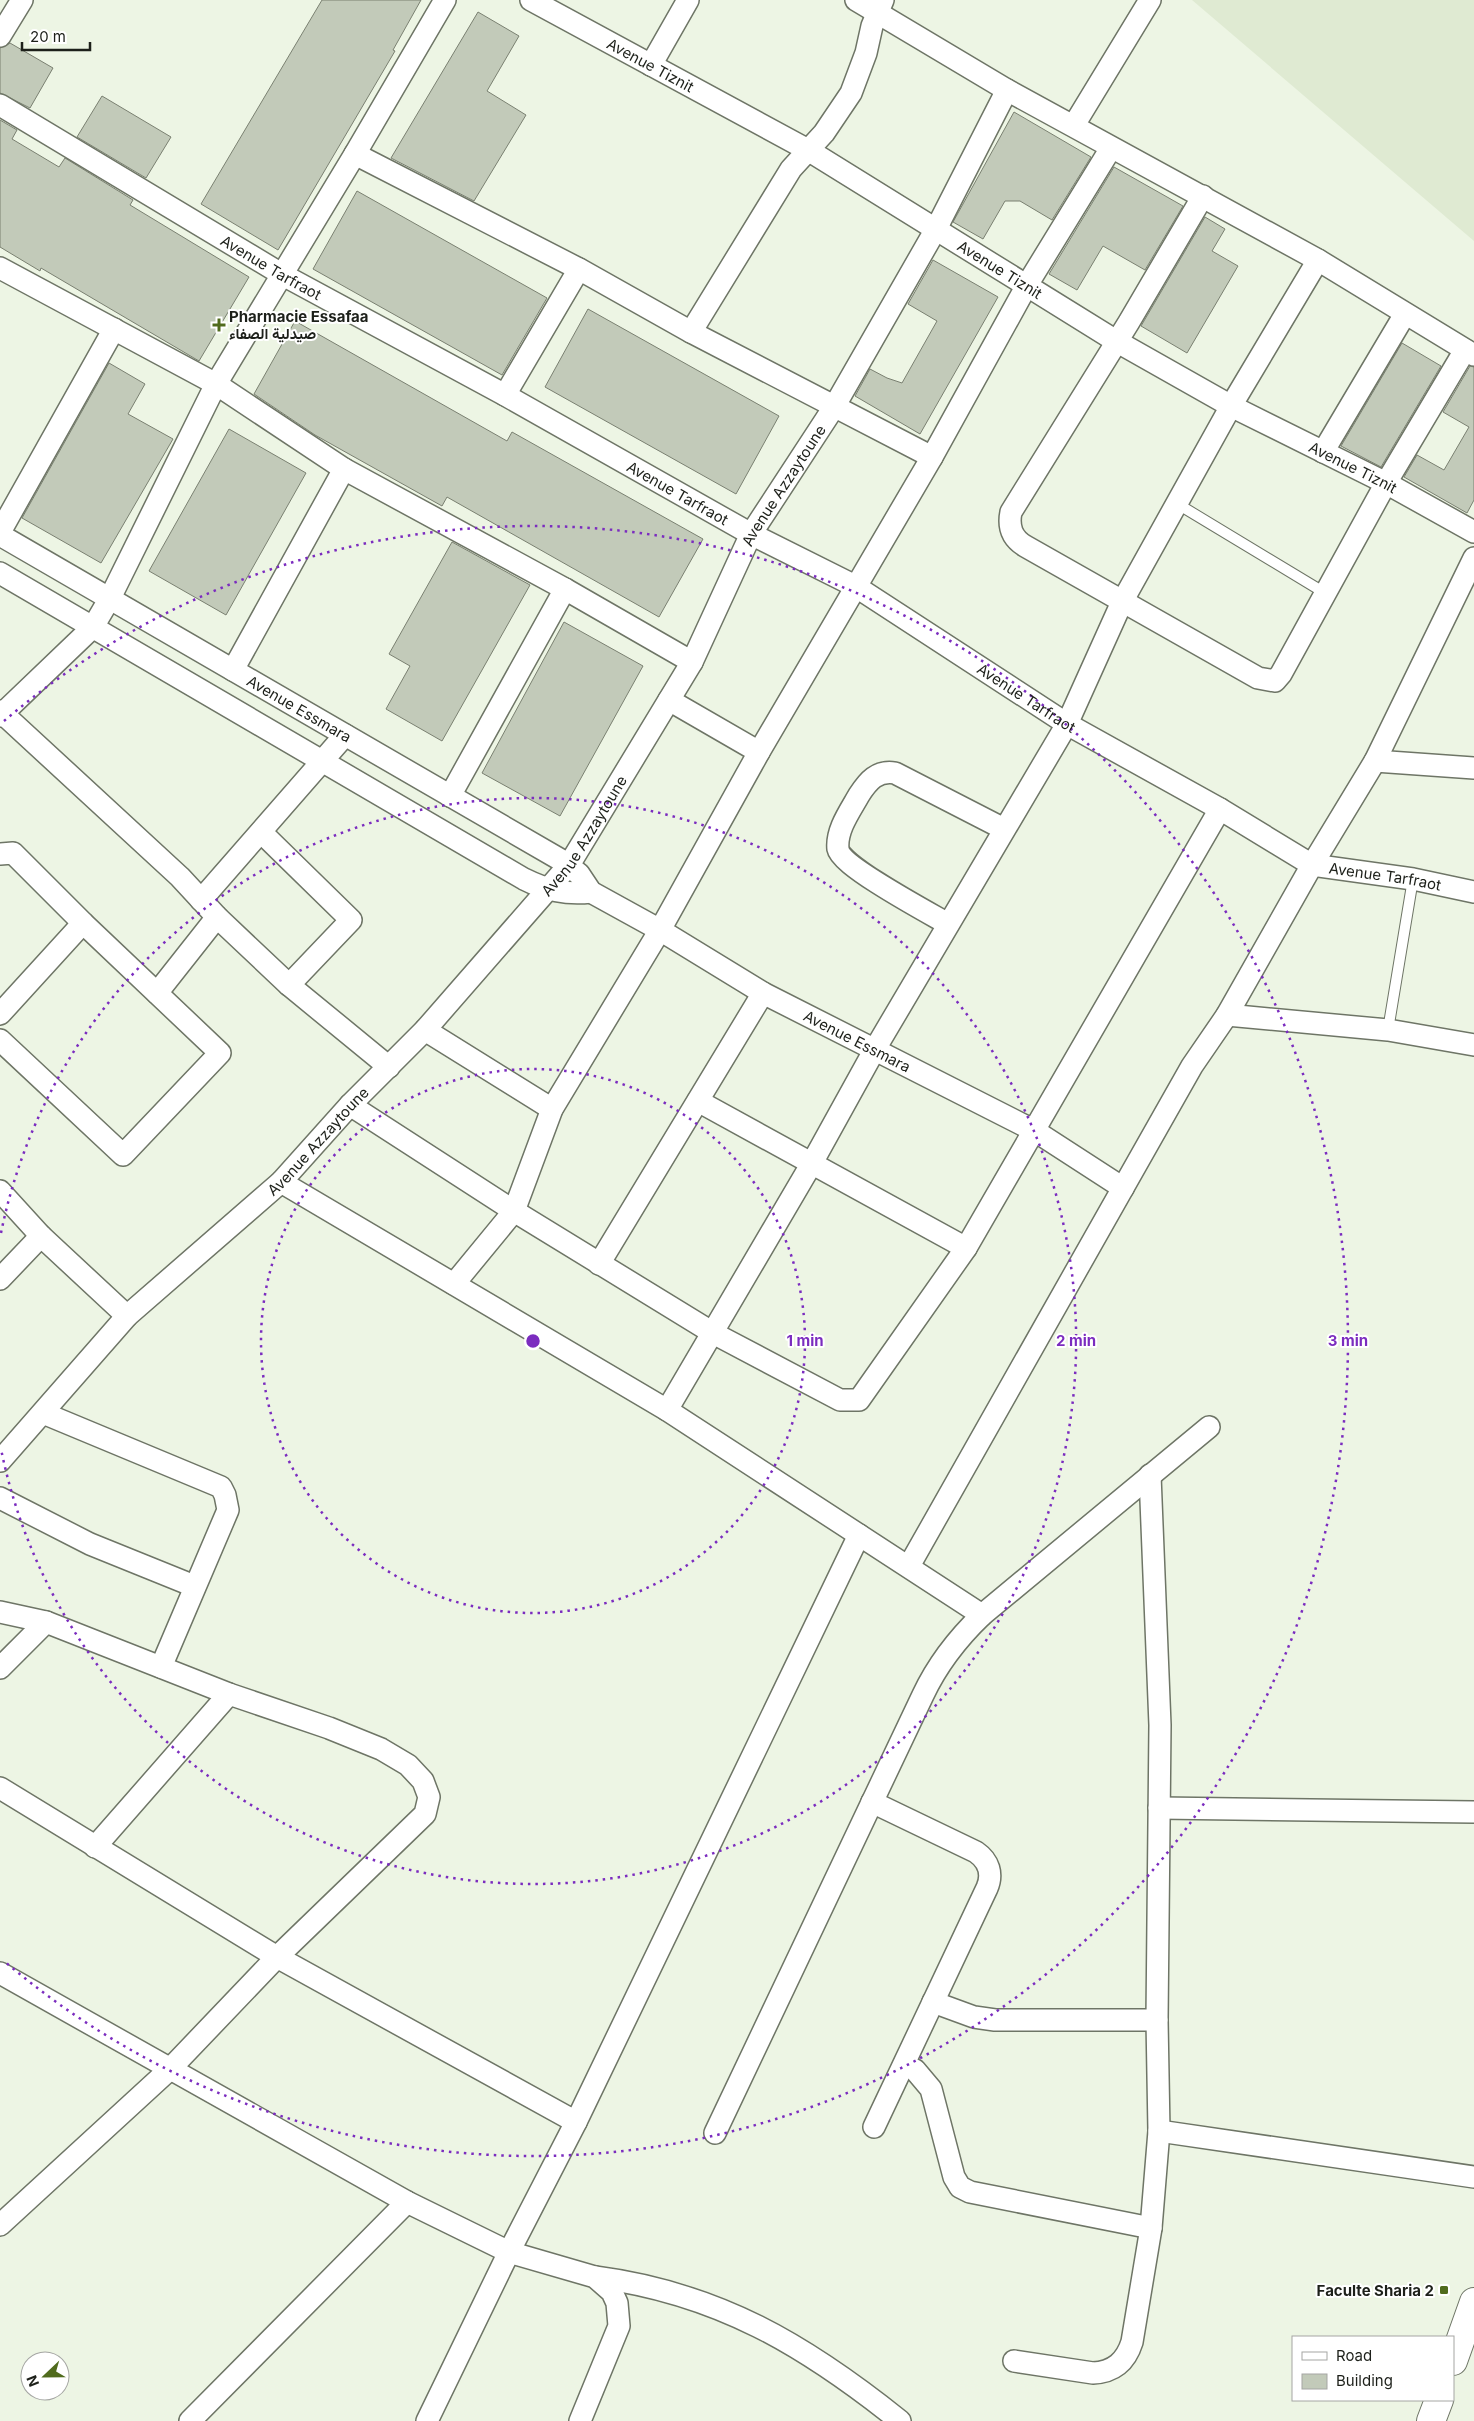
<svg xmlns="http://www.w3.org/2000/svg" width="1474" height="2421" viewBox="0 0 1474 2421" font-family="Inter,Vazirmatn,sans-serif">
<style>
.built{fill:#dfead2}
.building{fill:#c2cab9;stroke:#7a8071}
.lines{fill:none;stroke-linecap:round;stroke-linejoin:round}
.lane-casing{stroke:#6e7566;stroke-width:12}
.street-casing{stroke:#6e7566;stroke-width:24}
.secondary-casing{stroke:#6e7566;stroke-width:30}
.lane{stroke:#fff;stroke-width:10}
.street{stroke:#fff;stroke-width:21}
.secondary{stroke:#fff;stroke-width:28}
.ring{fill:none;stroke:#7b2cbf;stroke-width:2.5;stroke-dasharray:2.5 5}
.poi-dot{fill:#506b1d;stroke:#fff;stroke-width:2}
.labels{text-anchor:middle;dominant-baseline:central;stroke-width:4;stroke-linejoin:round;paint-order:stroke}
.street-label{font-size:15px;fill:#1d201a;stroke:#fff}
.poi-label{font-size:15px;font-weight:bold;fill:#1d201a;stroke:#fff;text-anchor:start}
.centre{fill:#7b2cbf;stroke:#fff;stroke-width:2.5}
.ring-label{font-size:15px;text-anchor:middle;font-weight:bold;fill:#7b2cbf;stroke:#fff;stroke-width:4;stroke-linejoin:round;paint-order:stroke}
</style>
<rect width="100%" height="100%" fill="#edf5e4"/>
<polygon class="built" points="1193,0 1474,0 1474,241 1192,0"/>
<g class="building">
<polygon points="322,0 421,0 393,50 395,51 278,250 201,204"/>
<polygon points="478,12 519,36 487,91 526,115 474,201 391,158"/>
<polygon points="10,43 53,68 30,108 0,93 0,48"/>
<polygon points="102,96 171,137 146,178 77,137"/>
<polygon points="1014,112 1091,157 1052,220 1020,201 1005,201 983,239 953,222"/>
<polygon points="0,120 17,130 12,139 59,167 65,158 133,200 130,205 249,277 199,361 41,268 40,271 0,247"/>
<polygon points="1114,167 1183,206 1145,270 1103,246 1077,290 1049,274"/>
<polygon points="357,191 547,298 502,375 313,269"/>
<polygon points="1205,217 1225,229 1212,251 1238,266 1187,353 1141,326"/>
<polygon points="933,260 998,297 920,434 855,396 870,369 887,378 902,383 937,321 908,304"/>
<polygon points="588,309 779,416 736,494 545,387"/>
<polygon points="295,321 507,441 512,432 703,539 659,617 447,497 442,506 315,435 254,394"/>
<polygon points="1402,343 1441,366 1381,467 1341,446"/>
<polygon points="109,363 145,384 128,414 173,439 101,563 22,518"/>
<polygon points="1470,366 1474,367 1474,500 1467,513 1404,477 1417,455 1444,470 1469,427 1443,412"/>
<polygon points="229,429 306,473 226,615 149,571"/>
<polygon points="452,542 530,585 442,741 386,709 410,666 389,654"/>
<polygon points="564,622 643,666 560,816 482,773"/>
</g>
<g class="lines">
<defs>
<g id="lane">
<polyline points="1176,503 1325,593"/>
<polyline points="1388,1030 1413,879"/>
</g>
<g id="street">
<path id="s1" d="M531,0L808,150L1116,341L1231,406L1386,483L1474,532"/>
<polyline points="856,0 1007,90 1318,260 1474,355"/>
<polyline points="0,36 22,0"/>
<polyline points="651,65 688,0"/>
<path id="s2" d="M0,105L283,275L505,395L751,534L855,586L1067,724L1220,809L1312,865L1413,879L1474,892"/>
<polyline points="1074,125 1150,0"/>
<polyline points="355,154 579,269 691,332 932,457"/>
<path d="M1203,196L1129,322L1011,512C1008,527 1012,538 1025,546L1258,678L1275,681L1281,674L1386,483L1465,350"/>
<polyline points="0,268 216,384 344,469 565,589 692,662"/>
<polyline points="691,332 791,169 824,133 851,93 866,53 872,26 883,0"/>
<polyline points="505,395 579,269"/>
<polyline points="1323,452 1405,314"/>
<polyline points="0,532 114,329"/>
<path id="s3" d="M0,535L561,860L579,874L591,892L660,930L763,993L1035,1131L1123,1188"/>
<path d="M0,573L524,879C546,890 566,895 591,892"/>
<polyline points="233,670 344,469"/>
<polyline points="669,700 759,752"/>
<polyline points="0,711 180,877 217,917 289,985 389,1067"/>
<polyline points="0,716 93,627 110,598 216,384 355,154 445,0"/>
<polyline points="1375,761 1474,768"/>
<polyline points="450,796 565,589"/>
<polyline points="261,832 351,920 289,985"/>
<polyline points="0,854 13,853 83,923 220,1053 123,1155 0,1040"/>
<polyline points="201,900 345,735"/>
<path d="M948,924C929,913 841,866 838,849C836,830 850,811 859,795C868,781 877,770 895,773L1004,829"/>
<polyline points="157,993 217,917"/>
<polyline points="0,1014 83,923"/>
<polyline points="1227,1015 1388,1030 1474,1045"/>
<polyline points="425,1030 552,1109"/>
<polyline points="698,1101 966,1248"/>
<polyline points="350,1105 514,1211 713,1333 840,1400 859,1400 966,1248 1220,809"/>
<polyline points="281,1182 667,1410 982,1615"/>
<polyline points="0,1191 41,1236 127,1316"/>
<polyline points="599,1264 763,993"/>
<polyline points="0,1279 41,1236"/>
<polyline points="454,1284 514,1211 552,1109 660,930 759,752 932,457 1027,285 1111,148"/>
<polyline points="667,1410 812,1163 875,1049 1067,724 1122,602 1231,406 1318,260"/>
<polyline points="43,1413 221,1487 225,1495 228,1510 161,1667"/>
<path id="s4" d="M0,1461L127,1316L281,1182L350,1105L425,1030L569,865L692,662L751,534L834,407L936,229L1007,90"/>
<polyline points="0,1498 90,1544 194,1586"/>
<polyline points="909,1566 1192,1066 1227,1015 1312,865 1375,761 1474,558"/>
<polyline points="0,1612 46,1622 229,1694 329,1728 381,1749 408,1765 423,1781 429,1797 425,1814 277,1957 170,2069 0,2225"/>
<polyline points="0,1668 46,1622"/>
<polyline points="0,1788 277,1957 576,2122"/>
<path d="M872,1802L976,1852C989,1861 993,1874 987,1888L874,2127"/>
<polyline points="1159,1808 1474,1812"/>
<polyline points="95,1847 229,1694"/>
<polyline points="0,1973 407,2202 509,2252 576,2122 859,1535"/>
<polyline points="933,2002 974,2017 995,2020 1157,2020"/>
<polyline points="904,2065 915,2070 931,2089 954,2177 960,2187 970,2192 1151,2228"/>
<polyline points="1159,2131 1474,2177"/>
<path d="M715,2133L923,1695C938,1663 957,1639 982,1615L1209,1427"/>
<path d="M595,2277C718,2293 805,2345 900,2421"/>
<path d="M1014,2361L1093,2373C1114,2372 1126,2361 1132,2342L1151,2228L1159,2131L1157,2020L1160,1725L1150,1475"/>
<polyline points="190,2421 407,2202"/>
<polyline points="427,2421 509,2252 595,2277 612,2292 617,2303 619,2326 580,2421"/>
</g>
<g id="secondary">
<polyline points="1453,2361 1474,2302"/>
<polyline points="1431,2421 1439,2400"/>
</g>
</defs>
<use href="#lane" class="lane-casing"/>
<use href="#street" class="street-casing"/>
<use href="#secondary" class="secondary-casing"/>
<use href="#lane" class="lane"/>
<use href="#street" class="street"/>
<use href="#secondary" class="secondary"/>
</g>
<g class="ring">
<circle cx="533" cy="1341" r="272"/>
<path d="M1 1233A543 543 0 1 1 1 1449"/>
<path d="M4 721A815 815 0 1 1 4 1961"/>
</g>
<g class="poi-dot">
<path d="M216.5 317.5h5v5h5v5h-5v5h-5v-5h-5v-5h5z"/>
<rect x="1439" y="2285" width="10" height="10" rx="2.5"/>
</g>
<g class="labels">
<g class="street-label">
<text stroke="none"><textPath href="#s1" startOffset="136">Avenue Tiznit</textPath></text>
<text stroke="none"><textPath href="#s2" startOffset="316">Avenue Tarfraot</textPath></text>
<text stroke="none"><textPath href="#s1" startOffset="541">Avenue Tiznit</textPath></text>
<text stroke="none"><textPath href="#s1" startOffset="946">Avenue Tiznit</textPath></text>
<text stroke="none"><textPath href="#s4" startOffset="1262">Avenue Azzaytoune</textPath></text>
<text stroke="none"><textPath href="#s2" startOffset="781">Avenue Tarfraot</textPath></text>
<text stroke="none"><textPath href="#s2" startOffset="1186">Avenue Tarfraot</textPath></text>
<text stroke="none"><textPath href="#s3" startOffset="346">Avenue Essmara</textPath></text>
<text stroke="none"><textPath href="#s4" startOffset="858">Avenue Azzaytoune</textPath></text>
<text stroke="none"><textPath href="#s2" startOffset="1591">Avenue Tarfraot</textPath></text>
<text stroke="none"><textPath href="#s3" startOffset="998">Avenue Essmara</textPath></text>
<text stroke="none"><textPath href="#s4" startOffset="452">Avenue Azzaytoune</textPath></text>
</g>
<g class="poi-label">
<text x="229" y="316">Pharmacie Essafaa<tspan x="229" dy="17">صيدلية الصفاء</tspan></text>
<text x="1434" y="2290" text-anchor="end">Faculte Sharia 2</text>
</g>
</g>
<circle cx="533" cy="1341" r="8" class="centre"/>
<g class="ring-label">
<text x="805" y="1346">1 min</text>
<text x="1076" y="1346">2 min</text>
<text x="1348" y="1346">3 min</text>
</g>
<rect x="1292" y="2336" width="162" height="65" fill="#ffffff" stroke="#a5a6a3"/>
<rect x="1302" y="2352" width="25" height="8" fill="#ffffff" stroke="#a5a6a3"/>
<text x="1336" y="2361" font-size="15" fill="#1d201a">Road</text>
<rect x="1302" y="2374" width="25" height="15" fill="#c2cab9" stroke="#a5a6a3"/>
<text x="1336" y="2386" font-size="15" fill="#1d201a">Building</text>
<g transform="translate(45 2376) rotate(248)"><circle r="24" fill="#ffffff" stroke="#a5a6a3"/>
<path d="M0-4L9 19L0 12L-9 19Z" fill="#506b1d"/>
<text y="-8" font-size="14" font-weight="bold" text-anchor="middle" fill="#1d201a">N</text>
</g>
<path d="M22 42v8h68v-8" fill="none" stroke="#1d201a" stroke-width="2.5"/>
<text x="30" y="42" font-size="15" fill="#1d201a" stroke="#ffffff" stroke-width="4" paint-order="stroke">20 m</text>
</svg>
